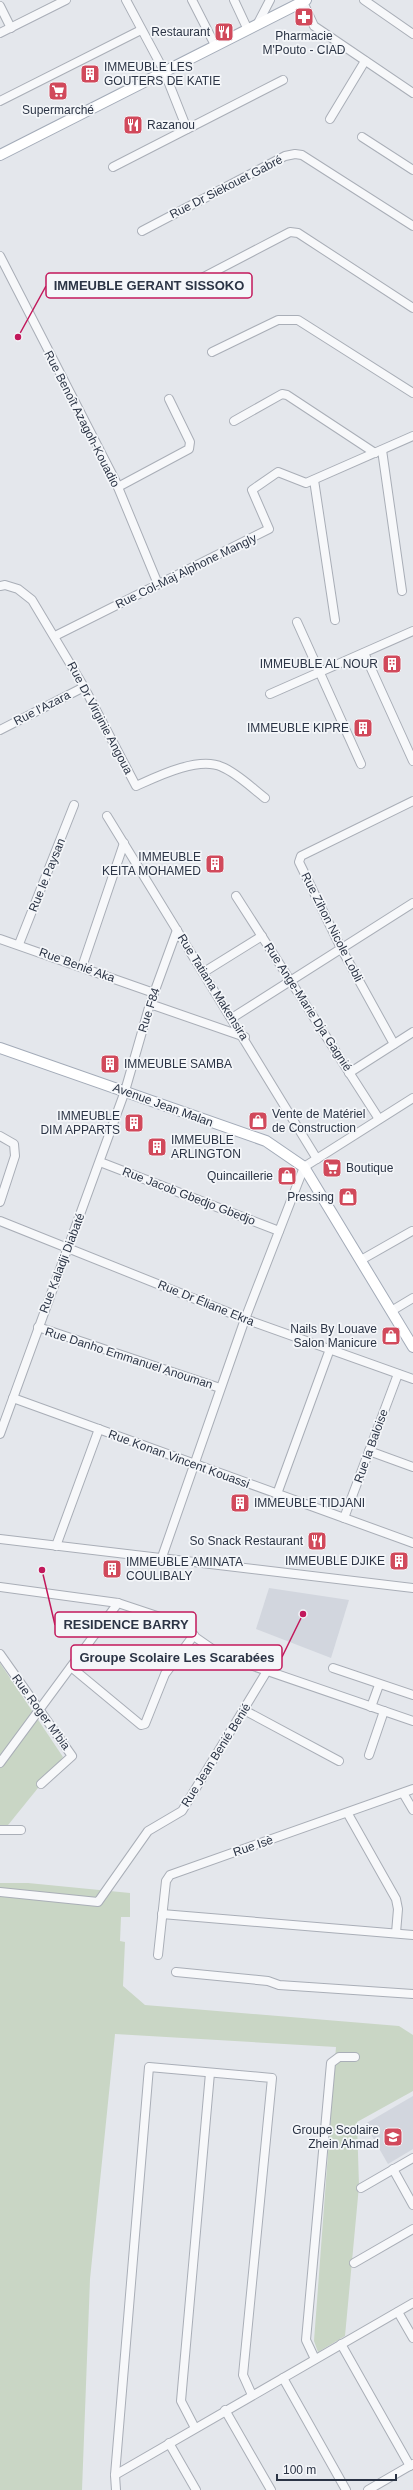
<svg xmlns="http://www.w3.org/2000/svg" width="413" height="2490" viewBox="0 0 413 2490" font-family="Helvetica,sans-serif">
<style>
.built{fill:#d2d6de}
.green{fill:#c9d6c5}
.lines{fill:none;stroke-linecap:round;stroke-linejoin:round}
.minor-casing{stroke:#a9aeb7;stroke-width:10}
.major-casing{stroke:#a3abb8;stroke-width:12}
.minor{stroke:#f7f8fa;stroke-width:8}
.major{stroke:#fff;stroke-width:10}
.labels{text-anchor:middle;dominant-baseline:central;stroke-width:3.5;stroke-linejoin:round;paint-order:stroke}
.poi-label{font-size:12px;fill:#2b3445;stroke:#f4f6f9;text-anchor:end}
.street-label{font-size:12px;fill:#2b3445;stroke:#f4f6f9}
.leader{fill:none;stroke:#c2185b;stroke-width:1.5}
.callout-dot{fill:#c2185b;stroke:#f4f6f9;stroke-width:1.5}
.callout{fill:#f4f6f9;stroke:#c2185b;stroke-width:1.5}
.callout-label{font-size:13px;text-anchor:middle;font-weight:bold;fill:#2b3445}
</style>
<rect width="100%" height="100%" fill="#e4e7ec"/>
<g class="built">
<polygon points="269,1588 349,1600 331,1658 256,1629"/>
<polygon points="413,2096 413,2149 388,2164 365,2124"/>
</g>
<g class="green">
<polygon points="0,1663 63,1757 0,1835"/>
<polygon points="0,1883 28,1883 130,1893 130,1917 121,1917 120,1941 125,1942 123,1986 145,2005 399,2026 413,2035 413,2091 357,2122 359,2186 345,2336 318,2352 314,2341 336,2047 115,2034 90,2279 82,2490 0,2490"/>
</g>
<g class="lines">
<defs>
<g id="minor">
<polyline points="126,0 164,71 187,129"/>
<polyline points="192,0 215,45"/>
<polyline points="234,0 248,30"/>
<polyline points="364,0 413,34"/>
<polyline points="303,2 314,26 413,93"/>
<polyline points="0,6 11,28"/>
<polyline points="257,25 270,0"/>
<polyline points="0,33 66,0"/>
<polyline points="0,101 141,30"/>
<polyline points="330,119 365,61"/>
<polyline points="362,137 413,170"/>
<polyline points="113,167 283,80"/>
<polyline points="142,231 285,156 295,154 302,155 413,226"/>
<polyline points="0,256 115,480 158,584"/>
<polyline points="175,292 290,232 298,233 413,308"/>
<polyline points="212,352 278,320 298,320 413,393"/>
<polyline points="234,421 282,394 287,395 375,453"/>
<polyline points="382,450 402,591"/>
<polyline points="314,480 335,620"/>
<polyline points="118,487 189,449 190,442 169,399"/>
<path d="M0,586L5,585L18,589L32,600L84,687L136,786C158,776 199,756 222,767C237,773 252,788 265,798"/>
<polyline points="297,622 361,764"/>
<polyline points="55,636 269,529 252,490 278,472 306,483 413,436"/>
<polyline points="364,653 413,761"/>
<polyline points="270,694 413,631"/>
<polyline points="0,730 84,687"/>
<polyline points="107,816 317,1159"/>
<polyline points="236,896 379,1119"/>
<polyline points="0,939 154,993"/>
<polyline points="19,944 74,805"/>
<polyline points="82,967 124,843"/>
<polyline points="204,972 262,936"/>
<polyline points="150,1004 245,1037"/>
<polyline points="232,1018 413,903"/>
<polyline points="394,1044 341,948 299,862 301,856 413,801"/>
<polyline points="349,1073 413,1032"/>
<polyline points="0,1136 14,1144 15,1156 0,1202"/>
<polyline points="100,1162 279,1231"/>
<polyline points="0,1221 245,1319 413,1379"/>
<polyline points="361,1260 412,1231"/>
<polyline points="393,1310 413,1298"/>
<polyline points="38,1327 220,1388"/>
<polyline points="13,1398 413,1543"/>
<polyline points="0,1434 125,1091 150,1004 177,930"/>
<polyline points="369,1451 413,1467"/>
<polyline points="277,1494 330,1349"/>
<polyline points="344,1518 398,1374"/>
<polyline points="0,1539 413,1588"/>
<polyline points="56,1546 99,1429"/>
<polyline points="162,1557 245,1319 304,1167 413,1098"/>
<polyline points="0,1587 118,1603 172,1621 221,1655 413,1721"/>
<polyline points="0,1654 72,1756 41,1784"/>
<polyline points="71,1667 141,1725 145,1724 165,1674 194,1635"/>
<polyline points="333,1668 413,1695"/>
<polyline points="371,1707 379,1685"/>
<polyline points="244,1710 339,1761"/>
<polyline points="369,1755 384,1711"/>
<polyline points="0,1763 118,1603"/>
<polyline points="403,1793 413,1810"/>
<polyline points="348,1814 396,1899 398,1909 396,1933"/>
<polyline points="0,1830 21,1830"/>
<polyline points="0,1892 98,1902 148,1831 182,1811 267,1671"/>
<polyline points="162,1914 413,1935"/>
<polyline points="158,1955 166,1881 170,1875 413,1789"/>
<polyline points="176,1972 268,1981 279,1985 413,1994"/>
<polyline points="393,2169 413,2205"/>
<polyline points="361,2188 413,2158"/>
<polyline points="354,2263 413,2229"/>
<polyline points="398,2312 413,2338"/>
<polyline points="341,2344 410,2466"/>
<polyline points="315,2359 306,2340 331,2063 339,2057 355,2057"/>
<polyline points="283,2378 346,2490"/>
<polyline points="225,2410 271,2490"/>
<polyline points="195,2428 181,2401 210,2073"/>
<polyline points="169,2443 196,2490"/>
<polyline points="115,2475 413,2303"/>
<polyline points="116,2490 115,2475 149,2067 272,2078 243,2375 252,2395"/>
<polyline points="368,2490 413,2464"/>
</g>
<g id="major">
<polyline points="0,155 306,0"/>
<polyline points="0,1048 266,1141 304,1167 413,1347"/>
</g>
</defs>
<use href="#minor" class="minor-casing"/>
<use href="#major" class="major-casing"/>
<use href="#minor" class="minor"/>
<use href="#major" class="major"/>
</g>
<defs>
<symbol id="pharmacy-square" viewBox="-11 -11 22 22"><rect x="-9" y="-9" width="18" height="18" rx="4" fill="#d1495b" stroke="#f4f6f9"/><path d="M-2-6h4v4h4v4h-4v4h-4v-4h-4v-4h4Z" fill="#fff"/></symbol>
<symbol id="restaurant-square" viewBox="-11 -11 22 22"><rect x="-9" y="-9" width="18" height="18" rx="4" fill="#d1495b" stroke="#f4f6f9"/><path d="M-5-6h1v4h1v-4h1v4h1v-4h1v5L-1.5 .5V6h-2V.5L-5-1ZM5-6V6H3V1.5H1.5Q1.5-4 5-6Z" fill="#fff"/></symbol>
<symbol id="building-square" viewBox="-11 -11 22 22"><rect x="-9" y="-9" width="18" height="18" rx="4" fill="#d1495b" stroke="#f4f6f9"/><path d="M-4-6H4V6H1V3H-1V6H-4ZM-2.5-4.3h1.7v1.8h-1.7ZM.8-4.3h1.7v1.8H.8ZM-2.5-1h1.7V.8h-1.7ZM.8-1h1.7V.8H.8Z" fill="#fff"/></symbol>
<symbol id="supermarket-square" viewBox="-11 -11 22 22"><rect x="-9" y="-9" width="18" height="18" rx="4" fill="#d1495b" stroke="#f4f6f9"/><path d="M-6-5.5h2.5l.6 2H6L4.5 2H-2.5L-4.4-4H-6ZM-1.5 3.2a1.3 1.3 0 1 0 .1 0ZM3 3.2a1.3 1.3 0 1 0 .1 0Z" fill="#fff"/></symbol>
<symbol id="shop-square" viewBox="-11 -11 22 22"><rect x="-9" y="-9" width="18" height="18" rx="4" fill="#d1495b" stroke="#f4f6f9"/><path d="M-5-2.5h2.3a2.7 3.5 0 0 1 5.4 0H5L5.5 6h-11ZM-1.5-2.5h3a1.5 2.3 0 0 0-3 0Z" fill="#fff"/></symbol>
<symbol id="school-square" viewBox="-11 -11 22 22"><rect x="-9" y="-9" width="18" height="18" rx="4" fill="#d1495b" stroke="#f4f6f9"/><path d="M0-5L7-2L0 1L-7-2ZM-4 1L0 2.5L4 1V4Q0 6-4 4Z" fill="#fff"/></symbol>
</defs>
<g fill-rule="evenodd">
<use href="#pharmacy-square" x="293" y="6" width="22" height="22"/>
<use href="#restaurant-square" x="213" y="21" width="22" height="22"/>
<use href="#building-square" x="79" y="63" width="22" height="22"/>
<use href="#supermarket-square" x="47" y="80" width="22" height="22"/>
<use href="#restaurant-square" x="122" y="114" width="22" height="22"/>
<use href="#building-square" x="381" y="653" width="22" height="22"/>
<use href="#building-square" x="352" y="717" width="22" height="22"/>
<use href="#building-square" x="204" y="853" width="22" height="22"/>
<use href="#building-square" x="99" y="1053" width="22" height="22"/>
<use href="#shop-square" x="247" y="1110" width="22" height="22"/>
<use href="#building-square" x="123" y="1112" width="22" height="22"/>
<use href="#building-square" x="146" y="1136" width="22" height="22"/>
<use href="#supermarket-square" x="321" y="1157" width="22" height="22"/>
<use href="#shop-square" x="276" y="1165" width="22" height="22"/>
<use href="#shop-square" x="337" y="1186" width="22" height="22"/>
<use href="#shop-square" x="380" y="1325" width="22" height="22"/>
<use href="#building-square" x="229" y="1492" width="22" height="22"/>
<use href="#restaurant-square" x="306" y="1530" width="22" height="22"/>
<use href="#building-square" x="388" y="1550" width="22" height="22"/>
<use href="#building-square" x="101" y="1558" width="22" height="22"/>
<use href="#school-square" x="382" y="2126" width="22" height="22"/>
</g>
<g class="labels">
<g class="poi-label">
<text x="210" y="32">Restaurant</text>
<text x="304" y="36" text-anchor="middle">Pharmacie<tspan x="304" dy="14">M'Pouto - CIAD</tspan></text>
<text x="104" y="67" text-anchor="start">IMMEUBLE LES<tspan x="104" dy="14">GOUTERS DE KATIE</tspan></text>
<text x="58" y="110" text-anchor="middle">Supermarché</text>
<text x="147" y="125" text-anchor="start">Razanou</text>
<text x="378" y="664">IMMEUBLE AL NOUR</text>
<text x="349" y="728">IMMEUBLE KIPRE</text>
<text x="201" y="857">IMMEUBLE<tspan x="201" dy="14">KEITA MOHAMED</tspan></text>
<text x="124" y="1064" text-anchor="start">IMMEUBLE SAMBA</text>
<text x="272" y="1114" text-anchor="start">Vente de Matériel<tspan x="272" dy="14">de Construction</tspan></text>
<text x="120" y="1116">IMMEUBLE<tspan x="120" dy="14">DIM APPARTS</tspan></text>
<text x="171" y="1140" text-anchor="start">IMMEUBLE<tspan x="171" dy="14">ARLINGTON</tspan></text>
<text x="346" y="1168" text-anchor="start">Boutique</text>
<text x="273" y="1176">Quincaillerie</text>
<text x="334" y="1197">Pressing</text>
<text x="377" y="1329">Nails By Louave<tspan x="377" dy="14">Salon Manicure</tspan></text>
<text x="254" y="1503" text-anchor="start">IMMEUBLE TIDJANI</text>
<text x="303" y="1541">So Snack Restaurant</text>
<text x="385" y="1561">IMMEUBLE DJIKE</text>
<text x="126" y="1562" text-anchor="start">IMMEUBLE AMINATA<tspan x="126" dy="14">COULIBALY</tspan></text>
<text x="379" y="2130">Groupe Scolaire<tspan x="379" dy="14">Zhein Ahmad</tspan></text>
</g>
<g class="street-label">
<text transform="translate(226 187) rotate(-27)">Rue Dr Siekouet Gabré</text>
<text transform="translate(82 419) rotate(63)">Rue Benoît Azagoh-Kouadio</text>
<text transform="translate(186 571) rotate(-26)">Rue Col-Maj Alphone Mangly</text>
<text transform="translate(42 708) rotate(-27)">Rue l'Azara</text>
<text transform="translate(100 718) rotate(62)">Rue Dr Virginie Angoua</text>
<text transform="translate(47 875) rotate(-68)">Rue le Paysan</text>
<text transform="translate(332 927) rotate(63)">Rue Zihon Nicole Lobli</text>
<text transform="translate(77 965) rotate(20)">Rue Benié Aka</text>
<text transform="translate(213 987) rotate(58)">Rue Tatiana Makensira</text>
<text transform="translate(308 1007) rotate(57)">Rue Ange-Marie Dja Gagnié</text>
<text transform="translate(149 1010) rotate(-72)">Rue F84</text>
<text transform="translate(163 1105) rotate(20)">Avenue Jean Malan</text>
<text transform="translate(189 1196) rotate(21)">Rue Jacob Gbedjo Gbedjo</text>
<text transform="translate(62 1263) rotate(-69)">Rue Kaladji Diabaté</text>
<text transform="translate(206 1303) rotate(22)">Rue Dr Éliane Ekra</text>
<text transform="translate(129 1358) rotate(18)">Rue Danho Emmanuel Anouman</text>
<text transform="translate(371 1446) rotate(-70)">Rue la Baloise</text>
<text transform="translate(179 1459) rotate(20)">Rue Konan Vincent Kouassi</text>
<text transform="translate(41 1712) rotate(54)">Rue Roger M'bia</text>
<text transform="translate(216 1755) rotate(-58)">Rue Jean Benié Benié</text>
<text transform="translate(253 1846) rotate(-19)">Rue Isè</text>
</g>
</g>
<path class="leader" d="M18 337L46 286M42 1570L55 1625M303 1614L282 1657"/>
<g class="callout-dot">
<circle cx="18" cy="337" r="4"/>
<circle cx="42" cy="1570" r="4"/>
<circle cx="303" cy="1614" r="4"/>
</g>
<g class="callout">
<rect x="46" y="273" width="206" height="25" rx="4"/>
<rect x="55" y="1612" width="141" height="25" rx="4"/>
<rect x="71" y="1645" width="211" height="25" rx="4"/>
</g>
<g class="callout-label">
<text x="149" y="290">IMMEUBLE GERANT SISSOKO</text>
<text x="126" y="1629">RESIDENCE BARRY</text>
<text x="177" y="1662">Groupe Scolaire Les Scarabées</text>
</g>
<path d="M277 2474v6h119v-6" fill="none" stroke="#2b3445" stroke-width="2"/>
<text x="283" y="2474" font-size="12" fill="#2b3445" stroke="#f4f6f9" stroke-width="3" paint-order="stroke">100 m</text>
</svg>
